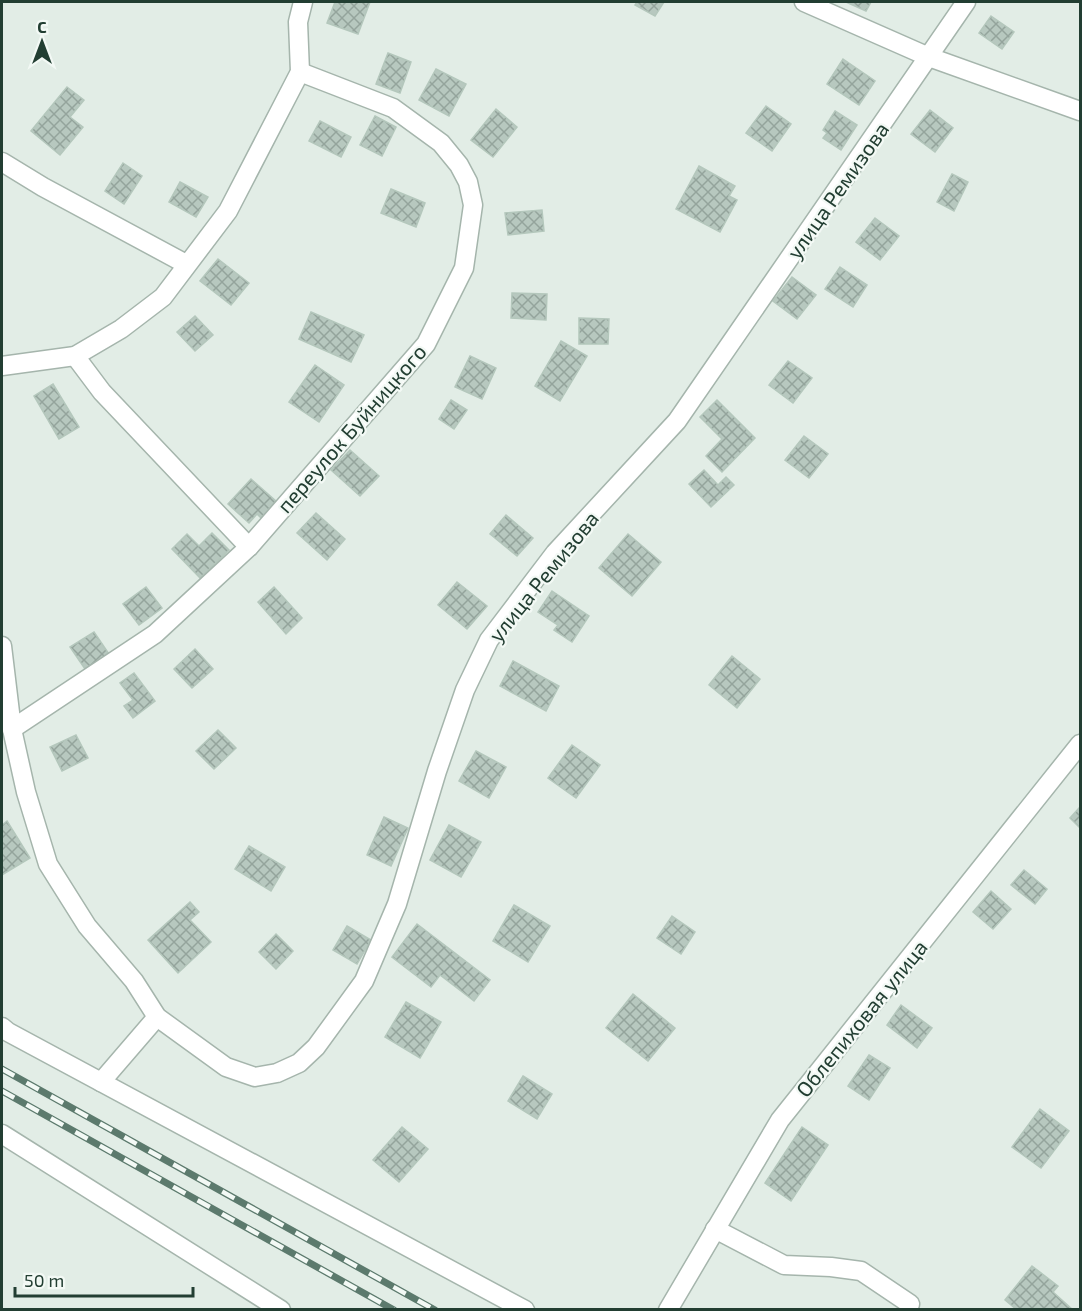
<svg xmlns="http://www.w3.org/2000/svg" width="1082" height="1311" viewBox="0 0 1082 1311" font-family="'Exo 2',sans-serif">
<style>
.building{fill:url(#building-cross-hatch);stroke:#b4c7bc;stroke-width:1.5}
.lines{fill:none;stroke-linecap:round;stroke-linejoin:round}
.minor-casing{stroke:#a5b5ac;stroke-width:21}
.minor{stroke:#fff;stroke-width:18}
.rail-casing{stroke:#5c7a6d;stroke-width:7}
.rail{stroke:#f3f9f5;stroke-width:4.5;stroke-dasharray:14;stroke-linecap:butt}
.labels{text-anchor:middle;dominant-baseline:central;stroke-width:4.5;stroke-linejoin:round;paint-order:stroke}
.street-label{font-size:21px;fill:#223e32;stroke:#f3f9f5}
</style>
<defs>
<pattern id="building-cross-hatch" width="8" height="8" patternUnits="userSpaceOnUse" patternTransform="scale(1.5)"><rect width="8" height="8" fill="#b7c8bf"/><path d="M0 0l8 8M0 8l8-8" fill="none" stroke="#94a49c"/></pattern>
</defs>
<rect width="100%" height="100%" fill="#e2ede6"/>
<g class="building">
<polygon points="335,2 370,2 358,34 327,23"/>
<polygon points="637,2 664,2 655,16 635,5"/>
<polygon points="846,2 871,2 866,11"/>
<polygon points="991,16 1014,32 1002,49 979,33"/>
<polygon points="388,53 411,62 400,93 376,84"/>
<polygon points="843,59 875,81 859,105 827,84"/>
<polygon points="436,69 466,84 449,116 419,100"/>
<polygon points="67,87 84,100 70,117 83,127 60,155 31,131"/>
<polygon points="766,106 791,124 772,151 746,133"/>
<polygon points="496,109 517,127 493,157 471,140"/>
<polygon points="930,110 953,128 935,152 911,134"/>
<polygon points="835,111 857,125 841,150 823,138 827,133 823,130"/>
<polygon points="375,116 396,127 382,156 360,145"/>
<polygon points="320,121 351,137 341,157 309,141"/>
<polygon points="123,163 142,176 124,204 105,191"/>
<polygon points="699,166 735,186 729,196 737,200 720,232 676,209"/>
<polygon points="952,174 968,182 954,211 937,202"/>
<polygon points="180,182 208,197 196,217 169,202"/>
<polygon points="391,189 425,203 416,227 381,213"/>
<polygon points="542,210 544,231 508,235 505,213"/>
<polygon points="875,218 899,236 880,260 856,242"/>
<polygon points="218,259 249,283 231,305 200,281"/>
<polygon points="840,267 867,285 853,307 825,289"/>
<polygon points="792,277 816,295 797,319 773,301"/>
<polygon points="512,293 547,294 546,320 511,318"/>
<polygon points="311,312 364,335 351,362 299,339"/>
<polygon points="195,316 213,335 195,351 177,332"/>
<polygon points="579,318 609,319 608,344 579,344"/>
<polygon points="561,341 587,356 560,401 535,386"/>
<polygon points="470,356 496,368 482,399 455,387"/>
<polygon points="788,361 812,378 793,403 769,385"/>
<polygon points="315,365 344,385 319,422 289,402"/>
<polygon points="53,384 79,427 59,439 34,396"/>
<polygon points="451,400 467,410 454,429 439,419"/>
<polygon points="717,400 755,438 722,472 706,456 722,439 700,417"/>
<polygon points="804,436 828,454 809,478 785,460"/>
<polygon points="350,450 379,476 360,496 331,470"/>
<polygon points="704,470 718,485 726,477 734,485 711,507 689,484"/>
<polygon points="251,479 276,501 261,518 257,514 249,523 228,504"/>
<polygon points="316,513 345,539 327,560 297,533"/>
<polygon points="506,515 533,538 517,556 490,534"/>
<polygon points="212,533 229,550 200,578 172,549 187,534 199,546"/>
<polygon points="628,534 661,562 632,596 599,568"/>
<polygon points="457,582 487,606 467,629 438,605"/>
<polygon points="146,587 162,608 139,625 123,604"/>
<polygon points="274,587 302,618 286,634 258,602"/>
<polygon points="552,591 589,616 572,642 554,630 558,625 538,612"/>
<polygon points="94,632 109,654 85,669 70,647"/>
<polygon points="195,649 213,669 192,688 174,669"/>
<polygon points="732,656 760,679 737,708 709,685"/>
<polygon points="513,661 559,686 546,711 500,686"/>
<polygon points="134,673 155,701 133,718 124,706 133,700 120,683"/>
<polygon points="218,730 236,748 214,769 196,751"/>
<polygon points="76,735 88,758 62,771 50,747"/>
<polygon points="572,745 600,765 576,798 548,778"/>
<polygon points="476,751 506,767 489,798 459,781"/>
<polygon points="1080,807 1080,828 1070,818"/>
<polygon points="384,817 408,828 391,866 367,855"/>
<polygon points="7,821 30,858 2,875 2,825"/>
<polygon points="449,825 481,842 461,877 430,860"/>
<polygon points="249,846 285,867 271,891 235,869"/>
<polygon points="1024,870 1047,889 1035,904 1011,885"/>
<polygon points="991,891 1011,909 993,929 973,912"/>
<polygon points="190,902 199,912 190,920 211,942 178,973 148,940"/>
<polygon points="514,905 550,926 528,962 493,941"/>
<polygon points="672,916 695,932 681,954 657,938"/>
<polygon points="417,924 490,980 474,1001 440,975 431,987 392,957"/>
<polygon points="347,926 371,940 357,964 333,950"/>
<polygon points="276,934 293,951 276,969 259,952"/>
<polygon points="633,994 675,1028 648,1061 606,1028"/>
<polygon points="406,1002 441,1022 420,1058 385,1037"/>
<polygon points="901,1005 932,1028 917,1048 887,1025"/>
<polygon points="869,1055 890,1068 869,1100 848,1086"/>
<polygon points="523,1076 552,1094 537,1119 508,1101"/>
<polygon points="1040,1109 1069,1131 1041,1168 1012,1147"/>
<polygon points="402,1127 428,1149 399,1182 373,1160"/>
<polygon points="802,1127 828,1145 791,1201 765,1183"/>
<polygon points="1032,1266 1058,1286 1053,1292 1073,1310 1017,1310 1005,1300"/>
</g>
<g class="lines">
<defs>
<g id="minor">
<polyline points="804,2 929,57 1080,111"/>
<polyline points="2,162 43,187 186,264"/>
<polyline points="75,356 102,392 249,547"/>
<polyline points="2,366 75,356 121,329 163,297 228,211 300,72 298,22 303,2"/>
<polyline points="2,646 12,729 26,792 48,864 87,926 134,981 157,1017 226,1067 255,1077 277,1073 299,1063 316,1047 364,981 397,904 437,771 465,690 489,640 555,553 677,421 966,2"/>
<polyline points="12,729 155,634 249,547 426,344 464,268 473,205 468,182 459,165 441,143 393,108 300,72"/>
<polyline points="2,1027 8,1032 525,1310"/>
<polyline points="101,1082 157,1017"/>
<polyline points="2,1134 281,1310"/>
<polyline points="715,1229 784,1265 831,1267 861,1271 910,1304"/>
<polyline points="668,1310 780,1120 1080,744"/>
</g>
</defs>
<use href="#minor" class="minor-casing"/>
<use href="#minor" class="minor"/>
<defs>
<g id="rail">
<polyline points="2,1069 435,1310"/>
<polyline points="2,1091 394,1310"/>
</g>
</defs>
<use href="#rail" class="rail-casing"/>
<use href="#rail" class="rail"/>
</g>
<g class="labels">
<g class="street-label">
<text transform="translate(837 190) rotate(-55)">улица Ремизова</text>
<text transform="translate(351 428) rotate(-49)">переулок Буйницкого</text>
<text transform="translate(543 576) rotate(-51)">улица Ремизова</text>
<text transform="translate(861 1018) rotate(-51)">Облепиховая улица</text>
</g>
</g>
<rect width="1082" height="1311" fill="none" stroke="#223e32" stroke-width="6"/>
<g transform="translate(42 42)" stroke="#f3f9f5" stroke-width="4.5" paint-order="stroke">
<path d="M0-4.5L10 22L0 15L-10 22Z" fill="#223e32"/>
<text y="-9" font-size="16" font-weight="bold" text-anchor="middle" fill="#223e32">С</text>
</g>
<path d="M15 1287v9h178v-9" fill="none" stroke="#223e32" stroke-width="3"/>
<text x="24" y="1287" font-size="18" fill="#223e32" stroke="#f3f9f5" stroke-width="4.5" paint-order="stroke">50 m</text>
</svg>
